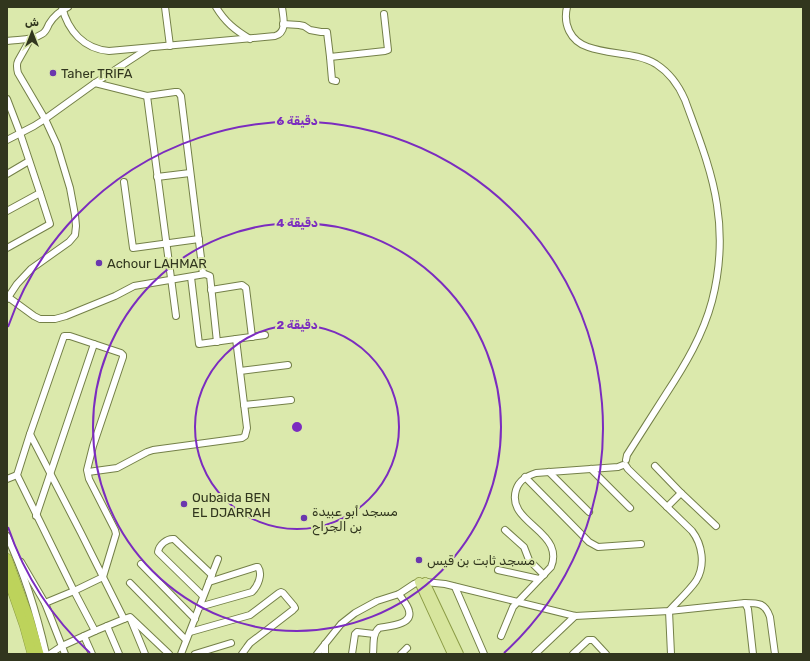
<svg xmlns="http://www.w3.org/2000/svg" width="810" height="661" viewBox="0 0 810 661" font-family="Rubik,'Noto Sans Arabic',sans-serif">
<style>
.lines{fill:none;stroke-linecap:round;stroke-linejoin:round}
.minor-casing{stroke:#748048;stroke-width:8}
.major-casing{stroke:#8c9c46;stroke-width:10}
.highway-casing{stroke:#8c9c46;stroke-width:10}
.minor{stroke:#fff;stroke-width:6}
.major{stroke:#d7e59d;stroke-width:8}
.highway{stroke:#bdd35b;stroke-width:9}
.ring{fill:none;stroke:#7b2cbf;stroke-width:2}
.poi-dot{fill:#6a37ae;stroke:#dbe9ac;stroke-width:1.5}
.labels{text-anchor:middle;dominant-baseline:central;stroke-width:4;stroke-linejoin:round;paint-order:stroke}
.poi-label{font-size:13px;fill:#31361e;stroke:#dbe9ac;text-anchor:start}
.centre{fill:#7b2cbf;stroke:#dbe9ac;stroke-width:2}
.ring-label{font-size:12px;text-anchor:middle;font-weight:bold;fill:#7b2cbf;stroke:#dbe9ac;stroke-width:4;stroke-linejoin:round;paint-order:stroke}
</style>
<rect width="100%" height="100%" fill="#dbe9ac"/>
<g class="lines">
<defs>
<g id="minor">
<path d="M62,7C68,31 84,49 109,51L275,36C288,32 283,17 282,7"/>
<polyline points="165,7 170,46"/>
<path d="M216,7C225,22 235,30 250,39"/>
<path d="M567,7C563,24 570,41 588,47C610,55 636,52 656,64C670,73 679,86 685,100C697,133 712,170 717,205C722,237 720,270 712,301C703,335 685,365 666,394C653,414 640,435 627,455L626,460"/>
<polyline points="283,24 299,25 304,26 310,30 321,32 327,32 330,57 385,51 388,50 384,14"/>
<path d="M31,38L18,61C16,65 17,69 18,73L45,119L95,83L147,49"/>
<path d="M7,41C18,39 32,41 42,34C46,32 47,28 49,24C53,17 61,10 68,7"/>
<polyline points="330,57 332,80 336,81"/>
<polyline points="95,83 147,96"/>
<polyline points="7,99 20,133 40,193"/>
<polyline points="7,140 34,126 45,119 57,145 70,188 75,215 76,226 75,235 69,242 31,269 17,284 7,299"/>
<polyline points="7,174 29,161"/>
<polyline points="157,177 190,173"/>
<polyline points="124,182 133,248 199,239"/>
<polyline points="7,211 40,193 50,224 7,248"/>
<polyline points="191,277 199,344 265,335"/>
<polyline points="211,290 242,285 246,288 252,337"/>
<polyline points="8,297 34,316 40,319 55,319 66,316 115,296 134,286 205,274 210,276 217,342"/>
<polyline points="176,316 147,96 175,92 178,92 181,96 203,274"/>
<polyline points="240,371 288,365"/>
<polyline points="244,405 291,400"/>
<polyline points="30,434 64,336 70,336 121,353 123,355 123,357 93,446 87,470 89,479 115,530 116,534 103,577 74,591 45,603"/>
<polygon points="30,434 81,533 124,619 95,631 74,591 17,475"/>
<path d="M626,466L628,469L692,531C702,544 706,565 696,581C689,591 677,602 669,611L671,654"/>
<polyline points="655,466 681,493 716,526"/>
<polyline points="591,469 630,508"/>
<polyline points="88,472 117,468 147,452 153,450 242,438 245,436 247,428 236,339"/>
<polyline points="549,472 589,512"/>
<polyline points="525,477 589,542 598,547 641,544"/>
<polyline points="7,479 17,475"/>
<polyline points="667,507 681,493"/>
<polyline points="36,516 94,344"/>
<polyline points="505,530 524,547 529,560 544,575"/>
<path d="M7,536C24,573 37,614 46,654"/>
<polyline points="21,562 45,603 65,654"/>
<polyline points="141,564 195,619"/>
<polyline points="498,570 539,579"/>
<polyline points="130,583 186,640"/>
<polyline points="455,587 484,654"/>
<path d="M203,596L158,552C159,545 167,538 174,539L212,575"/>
<path d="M745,603C759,603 765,603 770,617L775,654"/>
<path d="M199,607L252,592C258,586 263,574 258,567H256L209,582"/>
<polyline points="124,619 130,617 169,654"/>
<polyline points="131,620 145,654"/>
<polyline points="107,626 119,654"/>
<polyline points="190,632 250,615 279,593 281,592 283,593 294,606 295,608 293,610 250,643 247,647 242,654"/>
<polyline points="84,636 92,654"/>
<path d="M501,636L513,607L551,567C554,560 554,553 551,546C542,526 508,516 516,490C519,480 527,476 536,473L618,467L623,465"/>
<polyline points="325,644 325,654"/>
<polyline points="50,654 62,646 95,631"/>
<polyline points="181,654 218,559"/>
<polyline points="195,654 231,643"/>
<polyline points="317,654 341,624 355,613 377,601 399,594 414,584 419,582 425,582 445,584 575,616 669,611 745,603 748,609 753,654"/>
<polyline points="352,654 355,634 357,632 374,634"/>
<path d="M373,654C374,645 372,634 379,628C388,626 413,625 409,611C408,605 402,599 399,594"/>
<polyline points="401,654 407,648"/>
<polyline points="535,654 575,616"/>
<polyline points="573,654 588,640 593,640 606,654"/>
</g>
<g id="major">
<polyline points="419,582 452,654"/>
<polyline points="425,582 459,654"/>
</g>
<g id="highway">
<polyline points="7,558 28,616 39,654"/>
<polyline points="7,576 24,625 32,654"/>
</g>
</defs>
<use href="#minor" class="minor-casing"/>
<use href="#major" class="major-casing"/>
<use href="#highway" class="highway-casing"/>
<use href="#minor" class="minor"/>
<use href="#major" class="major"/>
<use href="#highway" class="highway"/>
</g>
<g class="ring">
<circle cx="297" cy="427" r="102"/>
<circle cx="297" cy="427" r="204"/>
<path d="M90 653A306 306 0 0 1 8 527M8 327A306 306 0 1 1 504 653"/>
</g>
<g class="poi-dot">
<circle cx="53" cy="73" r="4"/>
<circle cx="99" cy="263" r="4"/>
<circle cx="184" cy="504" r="4"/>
<circle cx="304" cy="518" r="4"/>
<circle cx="419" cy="560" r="4"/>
</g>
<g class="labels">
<g class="poi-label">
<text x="61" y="73">Taher TRIFA</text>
<text x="107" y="263">Achour LAHMAR</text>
<text x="192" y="497">Oubaida BEN<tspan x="192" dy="15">EL DJARRAH</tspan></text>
<text x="312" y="511">مسجد أبو عبيدة<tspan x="312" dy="15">بن الجراح</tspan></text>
<text x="427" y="560">مسجد ثابت بن قيس</text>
</g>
</g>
<circle cx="297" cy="427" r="6" class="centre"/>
<g class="ring-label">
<text x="297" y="125">6 دقيقة</text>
<text x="297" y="227">4 دقيقة</text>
<text x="297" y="329">2 دقيقة</text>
</g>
<rect width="810" height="661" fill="none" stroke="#31361e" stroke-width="16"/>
<g transform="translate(32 32)" stroke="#dbe9ac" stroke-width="3" paint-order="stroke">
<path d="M0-3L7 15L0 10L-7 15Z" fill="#31361e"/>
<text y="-6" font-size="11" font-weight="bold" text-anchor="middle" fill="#31361e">ش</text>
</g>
</svg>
